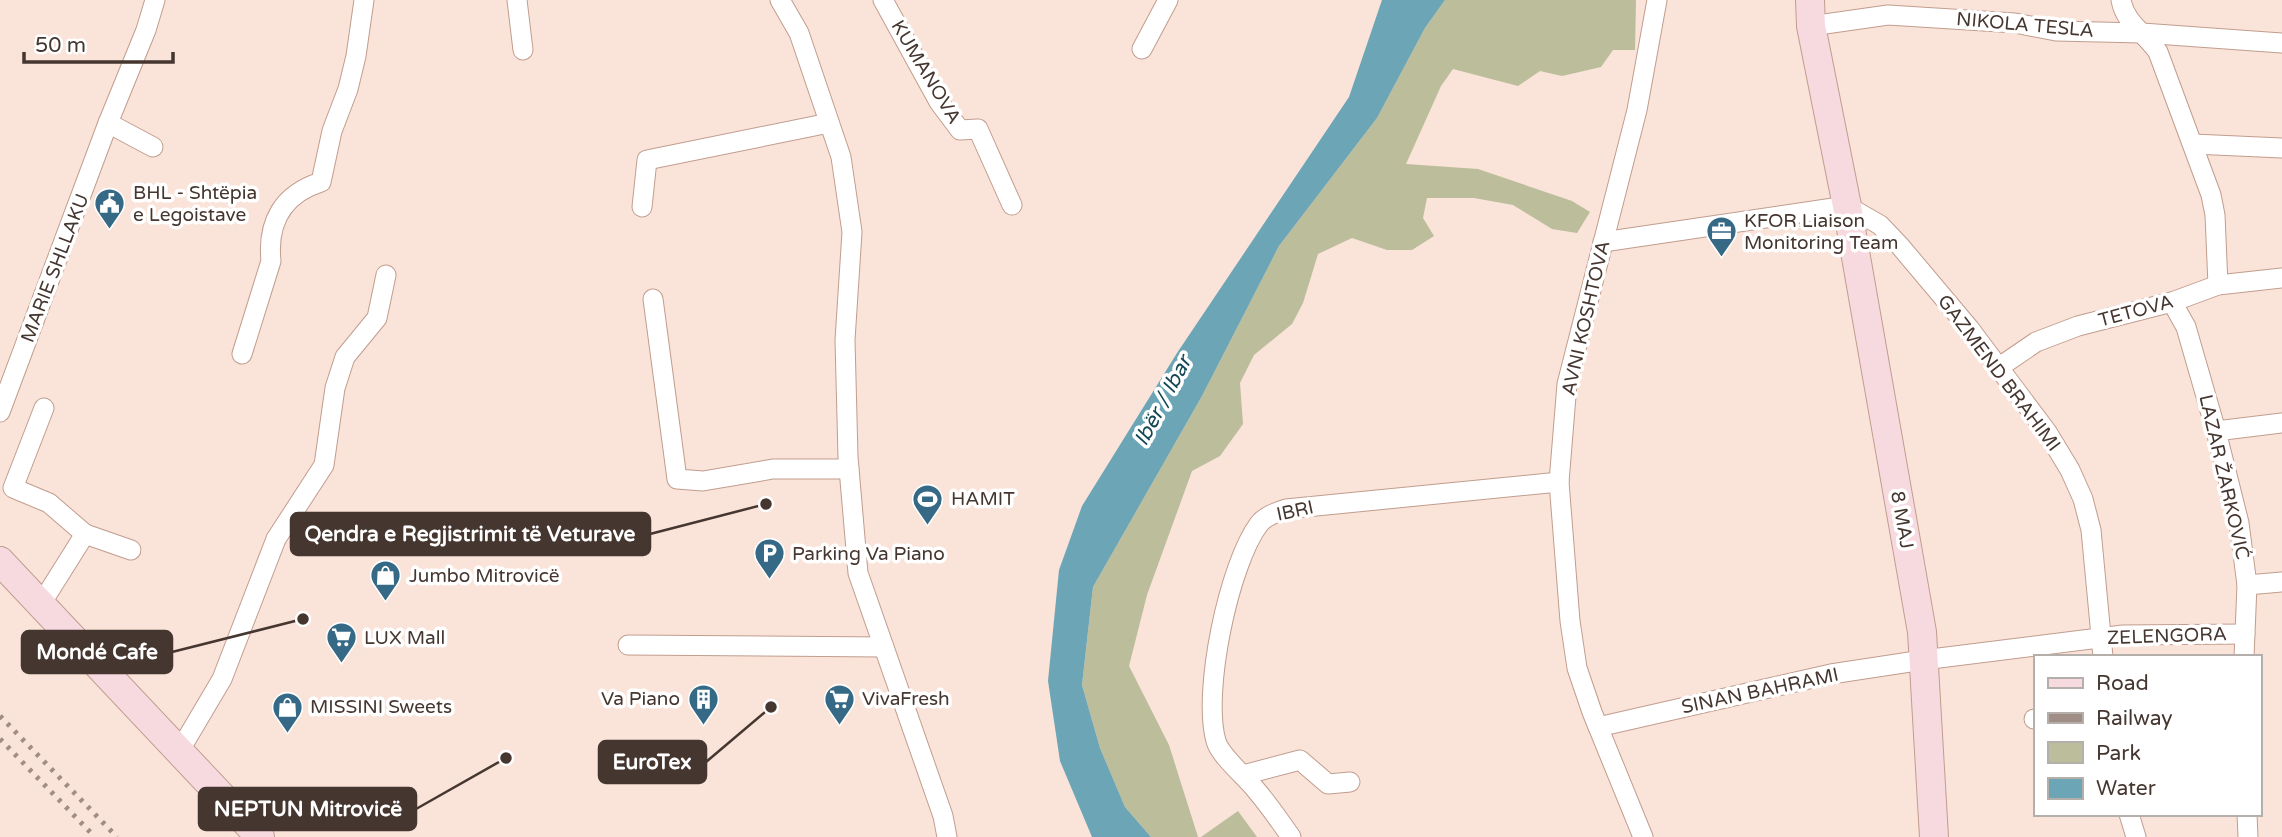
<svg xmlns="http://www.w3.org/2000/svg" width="2282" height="837" viewBox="0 0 2282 837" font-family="'Varela Round',sans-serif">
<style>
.green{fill:#bbbd9b}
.water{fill:#6ca6b6}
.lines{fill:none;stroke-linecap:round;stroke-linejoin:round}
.street-casing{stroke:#c19d8e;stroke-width:21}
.secondary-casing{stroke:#c19d8e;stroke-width:30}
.street{stroke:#fff;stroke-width:19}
.secondary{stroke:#f7dae0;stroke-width:28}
.rail{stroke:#a08d85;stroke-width:5;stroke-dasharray:3.5 7;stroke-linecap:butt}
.labels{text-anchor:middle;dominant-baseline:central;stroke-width:7;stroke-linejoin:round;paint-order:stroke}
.street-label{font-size:19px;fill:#453630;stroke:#fff}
.poi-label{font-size:19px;fill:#453630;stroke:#fff;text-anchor:start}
.water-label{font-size:21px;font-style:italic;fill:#144854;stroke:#fff}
.leader{fill:none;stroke:#453630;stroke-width:2.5}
.callout-dot{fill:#453630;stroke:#fff;stroke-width:2.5}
.callout{fill:#453630;stroke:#453630;stroke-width:2.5}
.callout-label{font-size:21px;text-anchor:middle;font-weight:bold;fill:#fff}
</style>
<rect width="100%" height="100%" fill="#fae3d9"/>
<g class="green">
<polygon points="1445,0 1636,0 1635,50 1613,50 1601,67 1562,76 1540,71 1518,86 1453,69 1441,86 1406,164 1478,169 1572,201 1590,212 1577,233 1552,229 1513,205 1474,198 1427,198 1423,218 1434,236 1412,250 1387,250 1352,238 1318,254 1303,303 1292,324 1254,355 1240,383 1243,424 1220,456 1192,471 1147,595 1129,666 1169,745 1198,837 1151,837 1125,807 1100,748 1082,685 1093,587 1202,396 1279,246 1377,118 1425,28"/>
<polygon points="1238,811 1257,837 1201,837"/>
</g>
<polygon class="water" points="1382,0 1445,0 1425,28 1377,118 1279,246 1202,396 1093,587 1082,685 1100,748 1125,807 1151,837 1092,837 1060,761 1048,681 1059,570 1082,506 1177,353 1349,97"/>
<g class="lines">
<defs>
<g id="street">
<polyline points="517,0 523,50"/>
<polyline points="780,0 799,33 841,157 852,232 845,340 848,457 858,573 943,816 947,837"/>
<polyline points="883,0 939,102 960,130 978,129 1012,205"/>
<path d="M2121,0C2125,23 2145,33 2158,52L2211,195L2215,215L2218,285"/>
<polyline points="1811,26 1888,15 2015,23 2056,31 2142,33 2282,43"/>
<polyline points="1142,49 1168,0"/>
<polyline points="108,123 153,147"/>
<polyline points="2193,144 2282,148"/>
<polyline points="642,207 647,160 829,123"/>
<polyline points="1603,242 1847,206 1880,225 1900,246 1969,328 2047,432 2070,470 2083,499 2091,530 2103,657"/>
<polyline points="653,299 677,479 703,481 773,469 849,469"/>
<polyline points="2172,302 2186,327 2216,431 2239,523 2247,585 2244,657"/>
<path d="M242,354L271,261C267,222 283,194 321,182L332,131L348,89L356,56L364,0"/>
<polyline points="1998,368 2036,342 2078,326 2172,302 2218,285 2282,278"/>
<polyline points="44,408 13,488 49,503 85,534"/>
<polyline points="0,412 108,123 146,30 155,0"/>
<polyline points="2216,431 2282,423"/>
<polyline points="2247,585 2282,582"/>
<polyline points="41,604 85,534 131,550"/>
<polyline points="628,645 884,647"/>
<polyline points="2034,719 2035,719"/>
<polyline points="1598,727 1831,674 1923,660 2123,635 2245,634"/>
<polyline points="180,750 222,679 276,539 324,465 335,388 345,357 377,318 386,275"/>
<polyline points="1243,775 1300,760 1328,784 1350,782"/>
<polyline points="2129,814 2136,837"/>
<polyline points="2247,814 2248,837"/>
<path d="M1291,837C1280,821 1269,805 1256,790C1246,777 1220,756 1216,741C1202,692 1229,564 1259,524C1265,516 1277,512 1286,509L1559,482"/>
<polyline points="1643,837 1592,712 1577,668 1570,621 1559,482 1567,384 1637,110 1657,0"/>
</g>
<g id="secondary">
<polyline points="1810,0 1811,26 1847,206 1922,632 1934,837"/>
<polyline points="0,561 260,837"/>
</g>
</defs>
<use href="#street" class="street-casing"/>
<use href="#secondary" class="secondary-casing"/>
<use href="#street" class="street"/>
<use href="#secondary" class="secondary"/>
<g class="rail">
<polyline points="0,716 117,837"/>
<polyline points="0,739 95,837"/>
</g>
</g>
<defs>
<symbol id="civic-pin" viewBox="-11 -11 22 30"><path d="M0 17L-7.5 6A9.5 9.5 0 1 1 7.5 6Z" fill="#356986" stroke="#fff"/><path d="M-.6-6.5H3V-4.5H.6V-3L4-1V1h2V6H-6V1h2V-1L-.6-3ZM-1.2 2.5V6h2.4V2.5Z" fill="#fff"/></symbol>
<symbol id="office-pin" viewBox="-11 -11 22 30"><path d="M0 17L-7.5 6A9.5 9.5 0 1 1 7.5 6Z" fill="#356986" stroke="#fff"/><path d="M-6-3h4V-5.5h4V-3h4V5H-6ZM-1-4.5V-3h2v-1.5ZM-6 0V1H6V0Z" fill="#fff"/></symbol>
<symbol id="stadium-pin" viewBox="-11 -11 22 30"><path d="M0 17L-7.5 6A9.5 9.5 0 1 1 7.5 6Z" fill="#356986" stroke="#fff"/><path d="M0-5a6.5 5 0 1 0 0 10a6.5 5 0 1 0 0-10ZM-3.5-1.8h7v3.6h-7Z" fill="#fff"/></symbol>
<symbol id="parking-pin" viewBox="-11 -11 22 30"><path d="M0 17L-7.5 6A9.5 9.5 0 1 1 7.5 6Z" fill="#356986" stroke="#fff"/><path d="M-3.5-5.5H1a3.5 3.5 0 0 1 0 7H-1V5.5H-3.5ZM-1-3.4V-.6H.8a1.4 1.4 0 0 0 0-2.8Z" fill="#fff"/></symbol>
<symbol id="shop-pin" viewBox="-11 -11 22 30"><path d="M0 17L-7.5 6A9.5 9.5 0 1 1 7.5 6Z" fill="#356986" stroke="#fff"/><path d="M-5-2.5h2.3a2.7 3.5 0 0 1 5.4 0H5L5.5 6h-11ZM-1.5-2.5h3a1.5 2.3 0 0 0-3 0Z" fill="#fff"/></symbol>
<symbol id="supermarket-pin" viewBox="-11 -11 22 30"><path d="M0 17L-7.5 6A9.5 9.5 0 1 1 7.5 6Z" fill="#356986" stroke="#fff"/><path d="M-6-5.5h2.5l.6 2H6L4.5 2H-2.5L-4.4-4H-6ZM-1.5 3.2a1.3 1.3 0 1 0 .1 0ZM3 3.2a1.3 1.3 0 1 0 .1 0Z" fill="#fff"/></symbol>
<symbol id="building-pin" viewBox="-11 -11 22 30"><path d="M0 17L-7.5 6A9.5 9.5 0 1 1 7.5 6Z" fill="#356986" stroke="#fff"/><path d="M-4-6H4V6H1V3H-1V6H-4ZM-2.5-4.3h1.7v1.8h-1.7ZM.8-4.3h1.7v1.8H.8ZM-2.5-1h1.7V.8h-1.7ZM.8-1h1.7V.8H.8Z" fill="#fff"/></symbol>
</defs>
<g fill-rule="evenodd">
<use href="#civic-pin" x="92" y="186" width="35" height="47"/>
<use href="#office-pin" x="1704" y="214" width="35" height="47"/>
<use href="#stadium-pin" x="910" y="482" width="35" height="47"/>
<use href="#parking-pin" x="752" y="536" width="35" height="47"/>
<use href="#shop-pin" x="368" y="558" width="35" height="47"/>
<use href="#supermarket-pin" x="324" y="620" width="35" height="47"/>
<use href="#building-pin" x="686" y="682" width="35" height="47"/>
<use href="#supermarket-pin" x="822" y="682" width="35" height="47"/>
<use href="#shop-pin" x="270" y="690" width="35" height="47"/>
</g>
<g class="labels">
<g class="street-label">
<text transform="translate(2025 25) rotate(5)">NIKOLA TESLA</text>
<text transform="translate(926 72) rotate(59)">KUMANOVA</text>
<text transform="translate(55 268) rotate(-69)">MARIE SHLLAKU</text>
<text transform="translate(2136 311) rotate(-15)">TETOVA</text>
<text transform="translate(1586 318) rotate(-77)">AVNI KOSHTOVA</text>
<text transform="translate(1999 373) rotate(53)">GAZMEND BRAHIMI</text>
<text transform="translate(2224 477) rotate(77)">LAZAR ŽARKOVIĆ</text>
<text transform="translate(1295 511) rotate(-12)">IBRI</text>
<text transform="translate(1902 520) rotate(80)">8 MAJ</text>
<text transform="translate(2167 636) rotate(-2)">ZELENGORA</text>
<text transform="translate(1760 691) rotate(-12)">SINAN BAHRAMI</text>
</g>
<g class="poi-label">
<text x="133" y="193">BHL - Shtëpia<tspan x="133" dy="22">e Legoistave</tspan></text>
<text x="1744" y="221">KFOR Liaison<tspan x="1744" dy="22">Monitoring Team</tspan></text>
<text x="951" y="499">HAMIT</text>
<text x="792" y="554">Parking Va Piano</text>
<text x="409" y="576">Jumbo Mitrovicë</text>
<text x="364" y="638">LUX Mall</text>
<text x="680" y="699" text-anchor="end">Va Piano</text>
<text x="862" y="699">VivaFresh</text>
<text x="310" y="707">MISSINI Sweets</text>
</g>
<g class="water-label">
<text transform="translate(1163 401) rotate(-62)">Ibër / Ibar</text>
</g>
</g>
<path class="leader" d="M766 504L650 534M303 619L172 652M771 707L706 762M506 758L416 809"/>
<g class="callout-dot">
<circle cx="766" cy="504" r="7"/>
<circle cx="303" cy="619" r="7"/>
<circle cx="771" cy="707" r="7"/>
<circle cx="506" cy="758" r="7"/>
</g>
<g class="callout">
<rect x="291" y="513" width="359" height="42" rx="7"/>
<rect x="22" y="631" width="150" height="42" rx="7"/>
<rect x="599" y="741" width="107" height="42" rx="7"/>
<rect x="199" y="788" width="217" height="42" rx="7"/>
</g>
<g class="callout-label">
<text x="470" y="541">Qendra e Regjistrimit të Veturave</text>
<text x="97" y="659">Mondé Cafe</text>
<text x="652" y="769">EuroTex</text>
<text x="308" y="816">NEPTUN Mitrovicë</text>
</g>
<rect x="2034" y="655" width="228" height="161" fill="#ffffff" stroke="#b5afac" stroke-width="2"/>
<rect x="2048" y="678" width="35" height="10" fill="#f7dae0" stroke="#b5afac" stroke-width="2"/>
<text x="2096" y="690" font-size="21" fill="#453630">Road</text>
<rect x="2048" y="713" width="35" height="10" fill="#a08d85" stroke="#b5afac" stroke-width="2"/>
<text x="2096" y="725" font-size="21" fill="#453630">Railway</text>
<rect x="2048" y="742" width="35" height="21" fill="#bbbd9b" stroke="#b5afac" stroke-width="2"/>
<text x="2096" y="760" font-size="21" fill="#453630">Park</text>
<rect x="2048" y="778" width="35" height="21" fill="#6ca6b6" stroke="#b5afac" stroke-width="2"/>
<text x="2096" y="795" font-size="21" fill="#453630">Water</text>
<path d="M24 52v10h149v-10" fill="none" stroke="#453630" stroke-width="3.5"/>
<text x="35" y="52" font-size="21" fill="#453630" stroke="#ffffff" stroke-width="5" paint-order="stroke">50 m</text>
</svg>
